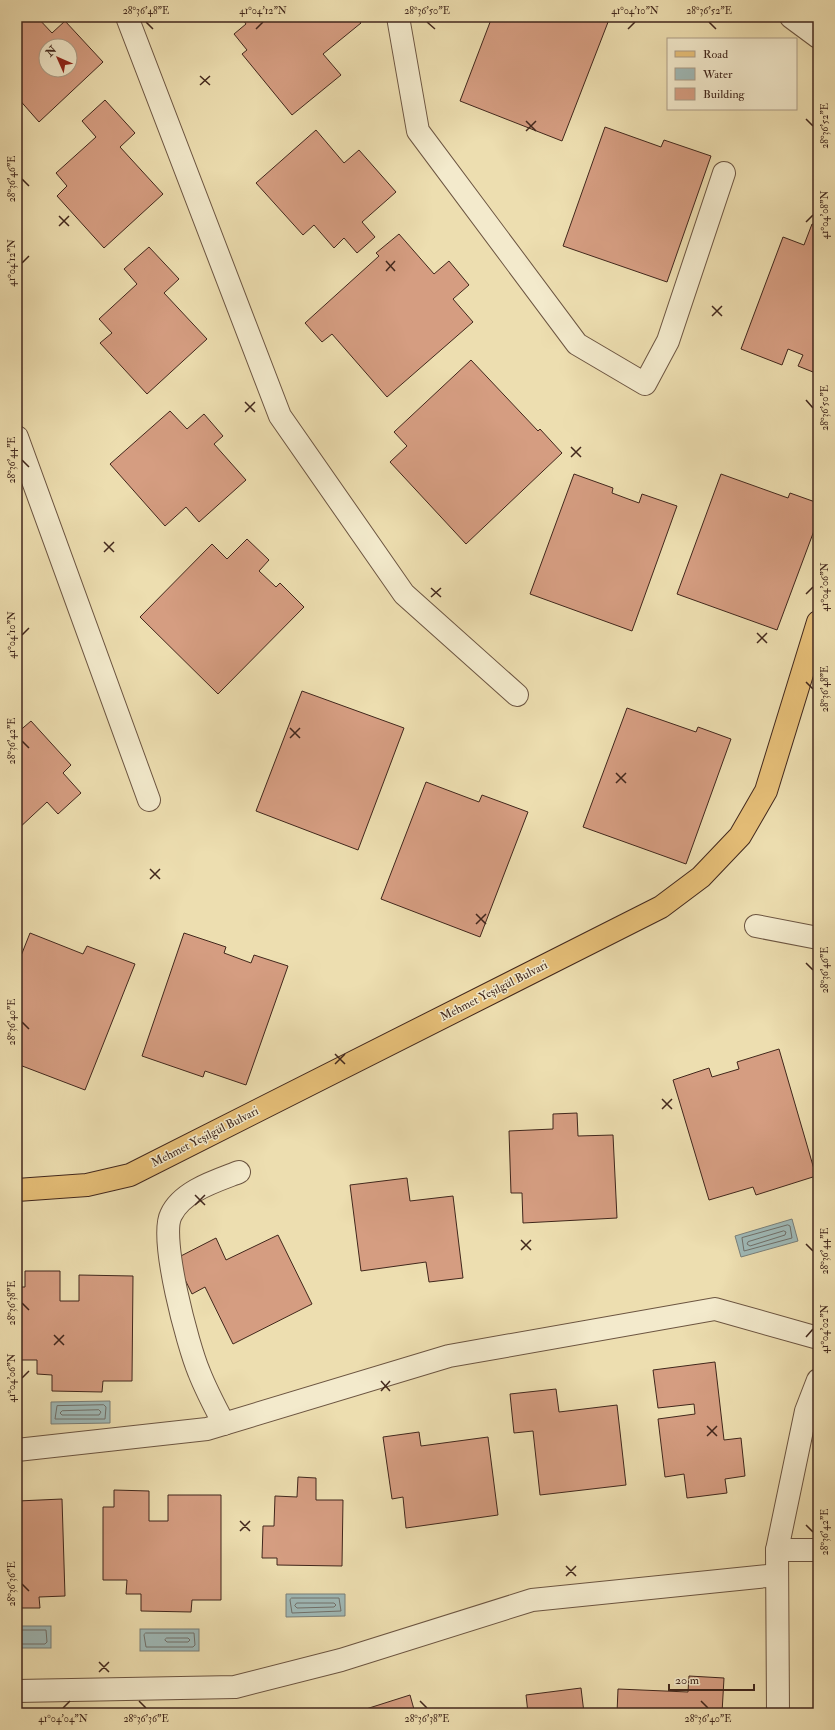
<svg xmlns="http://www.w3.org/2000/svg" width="835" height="1730" viewBox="0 0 835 1730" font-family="'IM FELL Double Pica',serif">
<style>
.water{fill:#9fb9b7;stroke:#797f79}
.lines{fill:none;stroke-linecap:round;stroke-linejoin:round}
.shore{stroke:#70706a;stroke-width:1}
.building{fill:#d59d81;stroke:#41271c;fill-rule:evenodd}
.minor-casing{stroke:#6c5541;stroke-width:24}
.major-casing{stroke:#41271c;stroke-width:24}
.minor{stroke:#f3eacc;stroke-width:22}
.major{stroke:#e6bf78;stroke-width:22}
.ticks{fill:none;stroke:#41271c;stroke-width:1.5}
.labels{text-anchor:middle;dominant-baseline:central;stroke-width:3;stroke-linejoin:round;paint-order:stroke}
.street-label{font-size:12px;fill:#41271c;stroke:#f3eacc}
.neatline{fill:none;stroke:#41271c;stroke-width:1.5}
.ticks-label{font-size:10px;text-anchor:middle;fill:#41271c}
</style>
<rect width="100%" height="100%" fill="#eddeb0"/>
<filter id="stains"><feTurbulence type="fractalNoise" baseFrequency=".005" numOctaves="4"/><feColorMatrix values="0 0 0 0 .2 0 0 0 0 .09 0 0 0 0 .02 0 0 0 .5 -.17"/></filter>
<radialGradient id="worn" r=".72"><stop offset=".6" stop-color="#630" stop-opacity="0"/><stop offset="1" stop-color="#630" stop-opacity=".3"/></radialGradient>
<g class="water">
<polygon points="792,1219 798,1241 741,1257 735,1236"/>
<polygon points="110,1401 110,1423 51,1424 51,1402"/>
<polygon points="286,1594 345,1594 345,1616 286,1617"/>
<rect x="17" y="1626" width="34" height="22"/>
<rect x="140" y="1629" width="59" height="22"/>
</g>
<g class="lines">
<g class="shore">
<polygon points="788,1225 790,1226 792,1238 744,1251 742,1238"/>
<polygon points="784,1231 786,1232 785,1235 750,1246 747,1244 748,1242"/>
<polygon points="104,1405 106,1407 105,1419 55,1419 57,1406"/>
<polygon points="99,1410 101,1412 99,1415 62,1415 60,1413 62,1411"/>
<polygon points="292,1598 339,1598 341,1611 292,1613 290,1600"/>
<polygon points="297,1603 334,1603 336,1605 334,1607 297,1608 295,1606"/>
<polyline points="17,1630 46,1630 47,1642 45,1644 17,1644"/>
<polygon points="146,1633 194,1633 195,1645 193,1647 146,1647 144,1635"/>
<polygon points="167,1638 188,1638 190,1640 188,1642 167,1642 165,1640"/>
</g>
</g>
<g class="building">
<path d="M17,17H37L52,33L65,21L103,62L39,122L17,97ZM46,46H70V70H46Z"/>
<polygon points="241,17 356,17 361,23 323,54 341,75 292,115 242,54 247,50 234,34 246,24"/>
<polygon points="492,17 610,17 562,141 460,101"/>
<polygon points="105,100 135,133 120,147 163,194 104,248 57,196 67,186 56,173 96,137 82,121"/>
<polygon points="605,127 661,147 664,140 711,156 667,282 563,246"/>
<polygon points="316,130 344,163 359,150 396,192 362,222 375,237 357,253 344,238 334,248 314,225 303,235 256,183"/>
<polygon points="812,224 818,226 818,374 798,366 803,355 788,349 782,365 741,349 783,237 804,245"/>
<polygon points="399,234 434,274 449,261 469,285 453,299 473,322 387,397 332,334 322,342 305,323 379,256 376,253"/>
<polygon points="149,247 179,279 164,293 207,339 147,394 100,343 112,333 99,319 137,284 124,269"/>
<polygon points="471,360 538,431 540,429 562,453 466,544 390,462 407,446 394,432"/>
<polygon points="170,411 187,429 204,414 223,436 214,444 246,480 199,522 186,507 165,526 110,464"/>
<polygon points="574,474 613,488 612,493 639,503 642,494 677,506 632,631 530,594"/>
<polygon points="721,474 788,498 790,493 818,503 818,520 777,630 677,594"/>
<polygon points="247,539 269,560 259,571 276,587 280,583 304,607 218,694 140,617 212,544 227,559"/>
<polygon points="302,691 404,728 358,850 256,811"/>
<polygon points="627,708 696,732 698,727 731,739 686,864 583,827"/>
<polygon points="31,721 71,765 63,773 81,793 58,814 47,802 17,830 17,733"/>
<polygon points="426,782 479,802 482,795 528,812 480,937 381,899"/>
<polygon points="30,933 83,954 87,946 135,964 85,1090 17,1064 17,966"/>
<polygon points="184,933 226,947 224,953 251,963 254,955 288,966 246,1085 205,1071 203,1077 142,1056"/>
<polygon points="779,1049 816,1176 756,1195 753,1187 709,1200 673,1080 709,1068 712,1077 739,1069 737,1062"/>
<polygon points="577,1113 578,1136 613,1135 617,1218 523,1223 522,1193 511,1193 509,1131 553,1129 553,1114"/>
<polygon points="407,1178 410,1201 453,1196 463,1278 429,1282 426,1262 361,1271 350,1185"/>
<polygon points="278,1235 312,1304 233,1344 205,1287 192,1294 175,1259 216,1238 226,1260"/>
<polygon points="25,1271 60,1271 60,1301 79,1301 79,1275 133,1276 132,1381 103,1381 102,1392 52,1391 52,1375 37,1374 37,1360 17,1360 17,1287 25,1287"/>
<polygon points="715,1362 724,1440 741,1438 745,1476 725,1479 727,1493 687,1498 684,1474 665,1477 658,1419 695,1414 694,1404 658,1408 653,1370"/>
<polygon points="556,1389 559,1412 617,1405 626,1485 540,1495 533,1431 514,1433 510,1394"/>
<polygon points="419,1432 421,1446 488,1437 498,1515 406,1528 403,1497 392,1499 383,1437"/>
<polygon points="298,1477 316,1478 316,1500 343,1500 342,1566 277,1565 277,1558 262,1558 263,1526 274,1526 275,1496 297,1497"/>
<polygon points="114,1490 149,1491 149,1521 168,1521 168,1495 221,1495 221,1600 192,1600 191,1612 141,1611 141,1594 126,1594 127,1580 103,1580 103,1507 114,1507"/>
<polygon points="62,1499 65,1596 39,1597 40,1608 17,1608 18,1501"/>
<polygon points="689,1676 724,1678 722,1713 617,1713 618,1689 688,1692"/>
<polygon points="581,1688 584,1713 528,1713 526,1695"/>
<polygon points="410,1695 415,1713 367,1713 366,1709"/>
</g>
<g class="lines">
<defs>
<g id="minor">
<polyline points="127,17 280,416 404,594 517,695"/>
<polyline points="398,17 418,131 577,344 645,384 668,341 724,173"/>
<polyline points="791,17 818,37"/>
<polyline points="17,437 149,800"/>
<polyline points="756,926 818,938"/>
<path d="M224,1424C215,1407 206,1390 199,1372C188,1346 159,1238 171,1215C182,1191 216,1181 239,1172"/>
<polyline points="17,1450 207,1429 449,1356 715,1309 818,1338"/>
<polyline points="777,1550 818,1550"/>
<polyline points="17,1691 235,1687 341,1660 532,1600 777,1575"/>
<polyline points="778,1713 777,1550 806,1411 818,1380"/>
</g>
<polyline id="major" points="17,1190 87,1185 130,1175 661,907 701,877 740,836 766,791 818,622"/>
</defs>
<use href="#minor" class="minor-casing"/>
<use href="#major" class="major-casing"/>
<use href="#minor" class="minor"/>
<use href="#major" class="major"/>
</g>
<path class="ticks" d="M146,22L153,29M427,22L435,29M709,22L716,29M256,29L263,22M628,29L635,22M200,76L210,85M200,85L210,76M806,119L813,126M526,121L536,131M526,131L536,121M22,179L29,186M59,216L69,226M806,222L813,215M59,226L69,216M386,261L395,271M22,263L29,256M386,271L395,261M712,306L722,316M712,316L722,306M806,400L813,408M245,402L255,412M245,412L255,402M571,447L581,457M571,457L581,447M22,460L29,467M104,542L114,552M104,552L114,542M431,588L441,597M806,594L813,587M431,597L441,588M757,633L767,643M22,635L29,628M757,643L767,633M806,682L813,689M290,728L300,738M290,738L300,728M22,741L29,748M616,773L626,783M616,783L626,773M150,869L160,879M150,879L160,869M476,914L486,924M476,924L486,914M806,963L813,970M22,1022L29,1029M335,1054L345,1064M335,1064L345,1054M662,1099L672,1109M662,1109L672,1099M195,1195L205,1205M195,1205L205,1195M521,1240L531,1250M806,1244L813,1251M521,1250L531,1240M22,1303L29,1310M54,1335L64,1345M806,1337L813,1329M54,1345L64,1335M22,1378L29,1371M381,1381L390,1391M381,1391L390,1381M707,1426L717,1436M707,1436L717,1426M240,1521L250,1531M806,1525L813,1532M240,1531L250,1521M566,1566L576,1576M566,1576L576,1566M22,1584L29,1591M99,1662L109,1672M99,1672L109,1662M139,1701L146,1708M420,1701L427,1708M701,1701L708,1708M63,1708L70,1701"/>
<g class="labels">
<g class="street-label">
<text transform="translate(494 991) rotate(-27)">Mehmet Yeşilgül Bulvari</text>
<text transform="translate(205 1137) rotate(-27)">Mehmet Yeşilgül Bulvari</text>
</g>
</g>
<rect width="835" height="1730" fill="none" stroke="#eddeb0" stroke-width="44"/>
<rect x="667" y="38" width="130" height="72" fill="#f3eacc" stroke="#ac9c86"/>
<rect x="675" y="51" width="20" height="6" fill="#e6bf78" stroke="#ac9c86"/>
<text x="703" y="58" font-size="12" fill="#41271c">Road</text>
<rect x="675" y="68" width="20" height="12" fill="#9fb9b7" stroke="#ac9c86"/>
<text x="703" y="78" font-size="12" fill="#41271c">Water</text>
<rect x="675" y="88" width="20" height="12" fill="#d59d81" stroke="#ac9c86"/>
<text x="703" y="98" font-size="12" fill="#41271c">Building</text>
<g transform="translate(58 58) rotate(315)"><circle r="19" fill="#f3eacc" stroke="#ac9c86"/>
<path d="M0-3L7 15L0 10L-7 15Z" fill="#8f2418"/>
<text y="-6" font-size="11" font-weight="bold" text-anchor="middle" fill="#41271c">N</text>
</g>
<path d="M669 1684v6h85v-6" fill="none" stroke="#41271c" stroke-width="2"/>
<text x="675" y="1684" font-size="12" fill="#41271c" stroke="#f3eacc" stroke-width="3" paint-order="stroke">20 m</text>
<rect x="22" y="22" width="791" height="1686" class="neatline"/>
<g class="ticks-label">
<text x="146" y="14">28°36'48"E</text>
<text x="263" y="14">41°04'12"N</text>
<text x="427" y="14">28°36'50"E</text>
<text x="635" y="14">41°04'10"N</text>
<text x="709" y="14">28°36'52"E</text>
<text transform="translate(824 126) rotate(-90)" y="4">28°36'52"E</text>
<text transform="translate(11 179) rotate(-90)" y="4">28°36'46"E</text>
<text transform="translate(824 215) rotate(-90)" y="4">41°04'08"N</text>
<text transform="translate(11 263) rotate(-90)" y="4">41°04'12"N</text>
<text transform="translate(824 408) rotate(-90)" y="4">28°36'50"E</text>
<text transform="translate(11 460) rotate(-90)" y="4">28°36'44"E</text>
<text transform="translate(824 587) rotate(-90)" y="4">41°04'06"N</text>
<text transform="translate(11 635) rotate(-90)" y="4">41°04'10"N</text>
<text transform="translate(824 689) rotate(-90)" y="4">28°36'48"E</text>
<text transform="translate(11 741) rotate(-90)" y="4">28°36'42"E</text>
<text transform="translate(824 970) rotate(-90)" y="4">28°36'46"E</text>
<text transform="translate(11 1022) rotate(-90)" y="4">28°36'40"E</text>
<text transform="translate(824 1251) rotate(-90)" y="4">28°36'44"E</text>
<text transform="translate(11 1303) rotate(-90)" y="4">28°36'38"E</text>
<text transform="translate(824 1329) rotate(-90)" y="4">41°04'02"N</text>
<text transform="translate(11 1378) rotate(-90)" y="4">41°04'06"N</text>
<text transform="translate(824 1532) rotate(-90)" y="4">28°36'42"E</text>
<text transform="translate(11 1584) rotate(-90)" y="4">28°36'36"E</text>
<text x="63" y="1722">41°04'04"N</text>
<text x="146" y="1722">28°36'36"E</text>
<text x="427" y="1722">28°36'38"E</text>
<text x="708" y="1722">28°36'40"E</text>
</g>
<rect width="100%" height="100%" filter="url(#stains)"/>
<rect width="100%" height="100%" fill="url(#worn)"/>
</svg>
